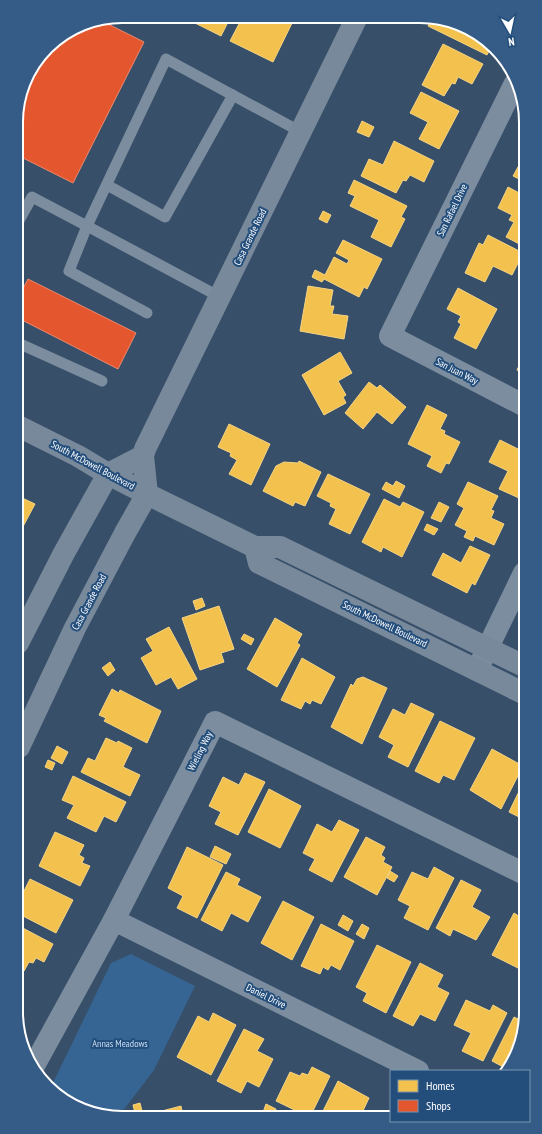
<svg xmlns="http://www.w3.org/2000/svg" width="542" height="1134" viewBox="0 0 542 1134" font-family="'PT Sans Narrow',sans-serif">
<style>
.green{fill:#366593}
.homes{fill:#f2c14e;stroke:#f6d483}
.shops{fill:#e4572e;stroke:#ec896d}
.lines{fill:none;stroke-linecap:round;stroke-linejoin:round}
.service{stroke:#7b8d9f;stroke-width:11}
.minor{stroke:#7b8d9f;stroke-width:22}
.secondary{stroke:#78899b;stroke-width:22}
.labels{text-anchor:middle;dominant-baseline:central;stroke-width:4;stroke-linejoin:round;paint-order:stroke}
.street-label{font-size:10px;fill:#fff;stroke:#234e7c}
.park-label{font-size:10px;fill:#c9dff4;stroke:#234e7c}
.rim{fill:none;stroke:#fff;stroke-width:2}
</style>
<rect width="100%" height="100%" fill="#374f68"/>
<polygon class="green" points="131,954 195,986 154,1070 119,1116 102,1116 52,1091 50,1089 111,963"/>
<g class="homes">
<polygon points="181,16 232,17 230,18 221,36"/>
<polygon points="237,17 295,17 273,62 230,41 240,22 235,20"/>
<polygon points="432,18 440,18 490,43 492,45 487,55 428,26"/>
<polygon points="443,44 483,64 472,84 458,77 455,84 452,83 444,96 422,85"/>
<polygon points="421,92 459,111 439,149 419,139 428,122 410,113"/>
<polygon points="362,121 374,127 369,137 357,132"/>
<polygon points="394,141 434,161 424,182 410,175 406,181 403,180 396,193 361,176 369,159 383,165"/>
<polygon points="523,158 523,181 513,176"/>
<polygon points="354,180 407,206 401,217 405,219 391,247 371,237 379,220 350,206 355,196 348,193"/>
<polygon points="508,187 523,195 523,246 506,237 514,222 509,220 512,215 498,208"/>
<polygon points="323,211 331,215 327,223 319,219"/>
<polygon points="488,235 523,253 512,275 493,266 485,282 465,273 479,243 483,245"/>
<polygon points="343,240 382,259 367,289 364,287 359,297 324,279 322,282 312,277 315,270 325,275 334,257 347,264 349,260 336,253"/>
<polygon points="308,286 333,290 330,306 334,306 332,314 348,316 344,339 300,331"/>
<polygon points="458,288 497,309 476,349 454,338 461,324 458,322 461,316 447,309"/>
<polygon points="340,352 352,373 338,381 346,395 343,397 346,403 324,415 302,375"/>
<polygon points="523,357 523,373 517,370"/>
<polygon points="369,382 377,388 380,385 406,407 392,424 377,412 363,429 345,413"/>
<polygon points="427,405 447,415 440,429 445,431 444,434 460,442 449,464 446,463 441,473 427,466 432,456 408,444"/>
<polygon points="229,424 270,444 251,485 229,474 237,460 230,456 231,453 218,447"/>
<polygon points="500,440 524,452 524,489 519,498 499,489 508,471 489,462"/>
<polygon points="299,461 321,472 305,506 295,502 293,506 263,491 276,466 284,462 298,463"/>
<polygon points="328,474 370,494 350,534 329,524 336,509 330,506 331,503 317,496"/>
<polygon points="396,481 405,486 399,498 382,489 386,482 393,486"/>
<polygon points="468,482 498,496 491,510 494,511 491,518 504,524 494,545 475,536 473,541 464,537 467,531 455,525 464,508 457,504"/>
<polygon points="18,496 35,504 18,536"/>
<polygon points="384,499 400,507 403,502 424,512 402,557 383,547 381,552 362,542"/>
<polygon points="439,502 449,507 441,522 431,518"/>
<polygon points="427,524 438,529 434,535 424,530"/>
<polygon points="470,546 490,555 475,585 472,583 467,593 432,575 443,553 461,563"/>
<polygon points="202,598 205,606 196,610 193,601"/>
<polygon points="219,606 234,649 221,653 224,662 200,670 182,618"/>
<polygon points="275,618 302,634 297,643 300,645 277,687 247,669"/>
<polygon points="169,627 197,679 178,689 171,677 156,685 141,658 153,651 146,639"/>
<polygon points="244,634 254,639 251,645 241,639"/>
<polygon points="302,658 335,677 321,704 312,700 310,704 305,701 301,709 281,700"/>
<polygon points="110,662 115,670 108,676 102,668"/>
<polygon points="363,677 387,688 362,744 331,727 351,684 353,686 357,679"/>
<polygon points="112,689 119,693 120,690 161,711 147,743 104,721 106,718 99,715"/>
<polygon points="411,703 434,714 408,767 388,757 394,745 379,737 393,709 405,715"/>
<polygon points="440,721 475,738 454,780 443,775 439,783 415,771"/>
<polygon points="106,738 117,743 118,741 132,748 123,767 140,775 130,796 81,772 88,758 95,761"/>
<polygon points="57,746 68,752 62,764 51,758"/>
<polygon points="492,749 523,766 501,809 470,790"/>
<polygon points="48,760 55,763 52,770 45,767"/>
<polygon points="245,773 265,782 238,835 215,824 221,812 209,806 223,777 239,785"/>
<polygon points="73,776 126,802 116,822 104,816 96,832 67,818 74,805 62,800"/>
<polygon points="525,779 525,820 509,812"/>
<polygon points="269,789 301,806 280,848 248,832"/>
<polygon points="339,820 359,830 332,882 309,870 315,859 303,853 317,824 332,832"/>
<polygon points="55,832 84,845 79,855 84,858 82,863 90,866 80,886 39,866"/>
<polygon points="366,837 385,847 381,855 385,858 383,862 392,867 377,895 344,877"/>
<polygon points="215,846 231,854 226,864 210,857"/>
<polygon points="187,847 223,865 197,918 177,908 183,896 168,888"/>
<polygon points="434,867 454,878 428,930 404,918 410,906 398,900 412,872 428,879"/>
<polygon points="390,871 398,876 394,882 387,878"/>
<polygon points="226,872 240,879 237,885 261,897 248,922 231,913 222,931 201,920"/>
<polygon points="30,879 73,900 56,933 19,914 19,901"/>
<polygon points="461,880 481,890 472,907 490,917 476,940 453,929 450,936 436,928"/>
<polygon points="283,901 314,917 292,960 261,943"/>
<polygon points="514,913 525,920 526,968 524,971 492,955"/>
<polygon points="343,915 353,921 348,931 338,925"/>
<polygon points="321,924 354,941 340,970 331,965 328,970 323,967 320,974 301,966"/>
<polygon points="362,924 369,928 364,939 356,934"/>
<polygon points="19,926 53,944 44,962 36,958 33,963 29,962 24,971 19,968"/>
<polygon points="377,945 411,962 386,1013 363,1001 367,993 356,987"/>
<polygon points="420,963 443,975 437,987 449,993 435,1021 420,1014 413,1026 393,1016"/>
<polygon points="466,1000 490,1011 493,1005 507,1013 483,1061 462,1051 471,1033 454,1025"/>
<polygon points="20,1009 23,1011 20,1018"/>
<polygon points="213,1013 236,1025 211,1075 177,1057 198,1016 209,1022"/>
<polygon points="514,1017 524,1022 507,1069 492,1061"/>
<polygon points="244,1029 264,1039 257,1051 273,1059 259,1087 247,1081 241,1093 217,1081"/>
<polygon points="312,1067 330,1076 311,1115 305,1115 276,1101 290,1072 300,1076 302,1073 308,1075"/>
<polygon points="338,1081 369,1098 361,1115 321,1115"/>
<polygon points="140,1103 142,1111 135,1113 133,1105"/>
<polygon points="266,1104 276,1109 274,1115 262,1115"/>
<polygon points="181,1106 183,1116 143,1116"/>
</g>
<g class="shops">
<polygon points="100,20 144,42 73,183 17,155 17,109 27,75 52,43 82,24"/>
<polygon points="28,279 136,333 118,369 18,318 17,300"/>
</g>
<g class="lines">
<g class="service">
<polyline points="107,185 165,217 233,95"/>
<polyline points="17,224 32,197 87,226 69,271 147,313"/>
<polyline points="220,297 87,226 166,59 301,132"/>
<polyline points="18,343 102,381"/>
</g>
<g class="minor">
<polyline points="515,83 390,336 523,405"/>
<polyline points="477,670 524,573"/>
<polyline points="114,920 418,1071"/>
<polyline points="35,1064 114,920 215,722 525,874"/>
</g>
<g class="secondary">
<polyline points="18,426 78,456 108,474 147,494 255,547 280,547 524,666"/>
<polyline points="255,547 259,563 525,694"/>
<polyline points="18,643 64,553 108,474 143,456"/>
<polyline points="19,747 75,628 125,533 147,494 143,456 145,449 357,17"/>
</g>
</g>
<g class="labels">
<g class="street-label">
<text transform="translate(452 210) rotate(-64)">San Rafael Drive</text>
<text transform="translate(250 237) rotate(-64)">Casa Grande Road</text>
<text transform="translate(457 371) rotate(27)">San Juan Way</text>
<text transform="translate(93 465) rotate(28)">South McDowell Boulevard</text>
<text transform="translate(89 602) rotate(-62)">Casa Grande Road</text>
<text transform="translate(385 624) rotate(26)">South McDowell Boulevard</text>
<text transform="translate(200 751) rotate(-63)">Wieling Way</text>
<text transform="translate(266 996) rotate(26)">Daniel Drive</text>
</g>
<g class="park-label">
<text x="120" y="1043">Annas Meadows</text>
</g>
</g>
<path d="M0 0H542V1134H0ZM122 23H420A99 99 0 0 1 519 122V1012A99 99 0 0 1 420 1111H122A99 99 0 0 1 23 1012V122A99 99 0 0 1 122 23Z" fill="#355c86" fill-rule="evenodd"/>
<path class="rim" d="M122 23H420A99 99 0 0 1 519 122V1012A99 99 0 0 1 420 1111H122A99 99 0 0 1 23 1012V122A99 99 0 0 1 122 23Z"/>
<rect x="390" y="1070" width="140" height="52" fill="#234e7c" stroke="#7b95b0"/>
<rect x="398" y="1080" width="20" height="12" fill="#f2c14e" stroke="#7b95b0"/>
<text x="426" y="1090" font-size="12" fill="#ffffff">Homes</text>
<rect x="398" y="1100" width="20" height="12" fill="#e4572e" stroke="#7b95b0"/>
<text x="426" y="1110" font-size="12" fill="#ffffff">Shops</text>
<g transform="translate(510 32) rotate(171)" stroke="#234e7c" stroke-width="3" paint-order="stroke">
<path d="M0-3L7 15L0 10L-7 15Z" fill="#ffffff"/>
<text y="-6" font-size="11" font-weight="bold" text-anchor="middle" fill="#ffffff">N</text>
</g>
</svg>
